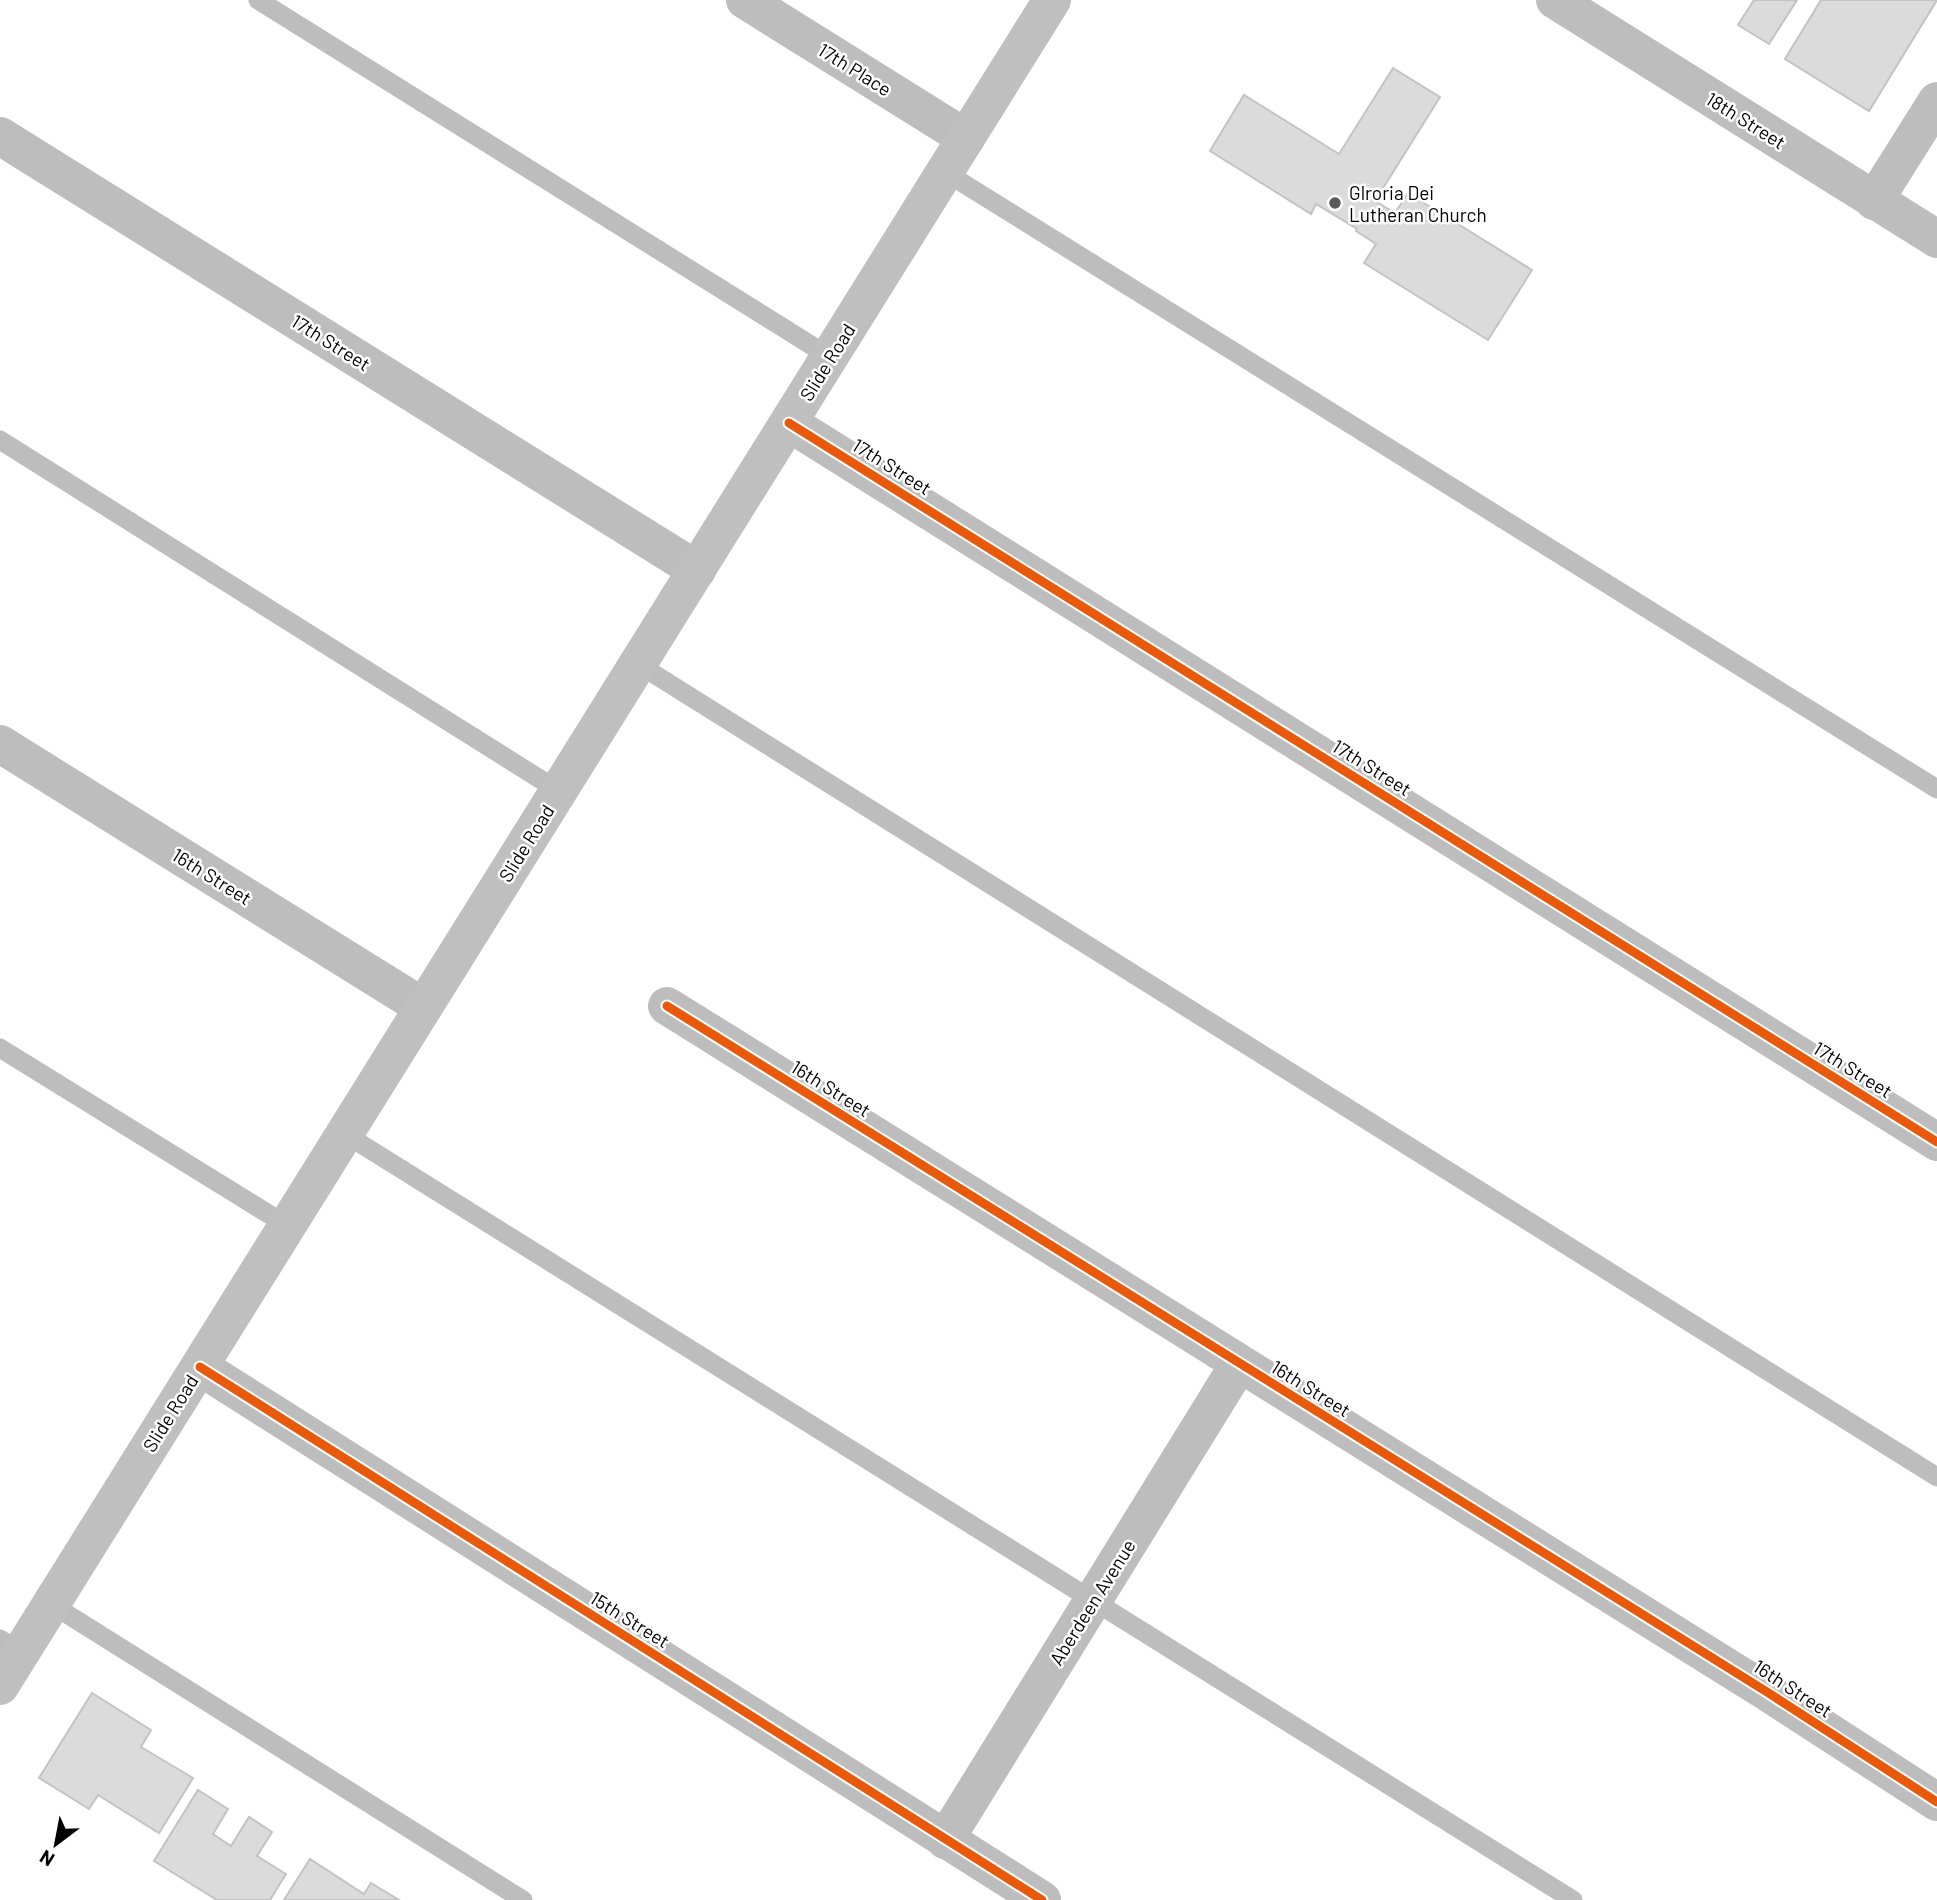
<svg xmlns="http://www.w3.org/2000/svg" width="1937" height="1900" viewBox="0 0 1937 1900" font-family="Barlow,sans-serif">
<style>
.building{fill:#dbdbdb;stroke:#c3c3c3;stroke-width:2}
.lines{fill:none;stroke-linecap:round;stroke-linejoin:round}
.lane{stroke:#bdbdbd;stroke-width:19}
.street{stroke:#bdbdbd;stroke-width:38}
.secondary{stroke:#bfbfbf;stroke-width:38}
.cycleway-casing{stroke:#fff;stroke-width:13}
.cycleway{stroke:#e8590c;stroke-width:9}
.poi-dot{fill:#595959;stroke:#fff;stroke-width:2.5}
.labels{text-anchor:middle;dominant-baseline:central;stroke-width:5;stroke-linejoin:round;paint-order:stroke}
.street-label{font-size:19px;fill:#000;stroke:#fff}
.poi-label{font-size:19px;fill:#000;stroke:#fff;text-anchor:start}
</style>
<rect width="100%" height="100%" fill="#fff"/>
<g class="building">
<polygon points="1754,0 1797,0 1769,44 1738,25"/>
<polygon points="1821,0 1937,0 1869,111 1785,59"/>
<polygon points="1393,68 1440,97 1375,201 1395,213 1408,193 1532,270 1488,340 1364,263 1376,244 1356,231 1357,229 1316,204 1311,214 1210,151 1244,95 1339,154"/>
<polygon points="92,1693 151,1730 141,1747 193,1778 159,1833 98,1795 89,1809 39,1778"/>
<polygon points="198,1790 228,1809 213,1834 231,1846 249,1817 272,1832 257,1856 286,1874 270,1900 217,1900 154,1861"/>
<polygon points="310,1859 364,1894 371,1883 399,1900 284,1900"/>
</g>
<g class="lines">
<g class="lane">
<polyline points="258,0 830,357"/>
<polyline points="945,172 1937,789"/>
<polyline points="0,440 559,791"/>
<polyline points="638,664 1937,1477"/>
<polyline points="0,1048 288,1226"/>
<polyline points="345,1134 1573,1900"/>
<polyline points="51,1604 523,1900"/>
<polyline points="0,1639 21,1652"/>
</g>
<g class="street">
<polyline points="745,0 966,138"/>
<polyline points="1555,0 1937,239"/>
<polyline points="0,136 697,570"/>
<polyline points="1874,201 1937,101"/>
<polyline points="789,423 1937,1142"/>
<polyline points="0,744 423,1007"/>
<polyline points="667,1006 1767,1692 1937,1802"/>
<polyline points="200,1367 1042,1900"/>
<polyline points="945,1840 1239,1364"/>
</g>
<polyline class="secondary" points="0,1686 1052,0"/>
<defs>
<g id="cycleway">
<polyline points="789,423 1937,1142"/>
<polyline points="667,1006 1767,1692 1937,1802"/>
<polyline points="200,1367 1042,1900"/>
</g>
</defs>
<use href="#cycleway" class="cycleway-casing"/>
<use href="#cycleway" class="cycleway"/>
</g>
<circle class="poi-dot" cx="1335" cy="203" r="7"/>
<g class="labels">
<g class="street-label">
<text transform="translate(855 69) rotate(32)">17th Place</text>
<text transform="translate(1746 120) rotate(32)">18th Street</text>
<text transform="translate(331 342) rotate(32)">17th Street</text>
<text transform="translate(827 362) rotate(-58)">Slide Road</text>
<text transform="translate(892 466) rotate(32)">17th Street</text>
<text transform="translate(1372 767) rotate(32)">17th Street</text>
<text transform="translate(526 843) rotate(-58)">Slide Road</text>
<text transform="translate(212 876) rotate(32)">16th Street</text>
<text transform="translate(1853 1069) rotate(32)">17th Street</text>
<text transform="translate(831 1088) rotate(32)">16th Street</text>
<text transform="translate(1311 1388) rotate(32)">16th Street</text>
<text transform="translate(170 1413) rotate(-58)">Slide Road</text>
<text transform="translate(1092 1602) rotate(-58)">Aberdeen Avenue</text>
<text transform="translate(630 1619) rotate(32)">15th Street</text>
<text transform="translate(1793 1688) rotate(33)">16th Street</text>
</g>
<g class="poi-label">
<text x="1349" y="192">Glroria Dei<tspan x="1349" dy="22">Lutheran Church</tspan></text>
</g>
</g>
<g transform="translate(56 1844) rotate(212)" stroke="#ffffff" stroke-width="5" paint-order="stroke">
<path d="M0-5L12 26L0 18L-12 26Z" fill="#000000"/>
<text y="-10" font-size="19" font-weight="bold" text-anchor="middle" fill="#000000">N</text>
</g>
</svg>
